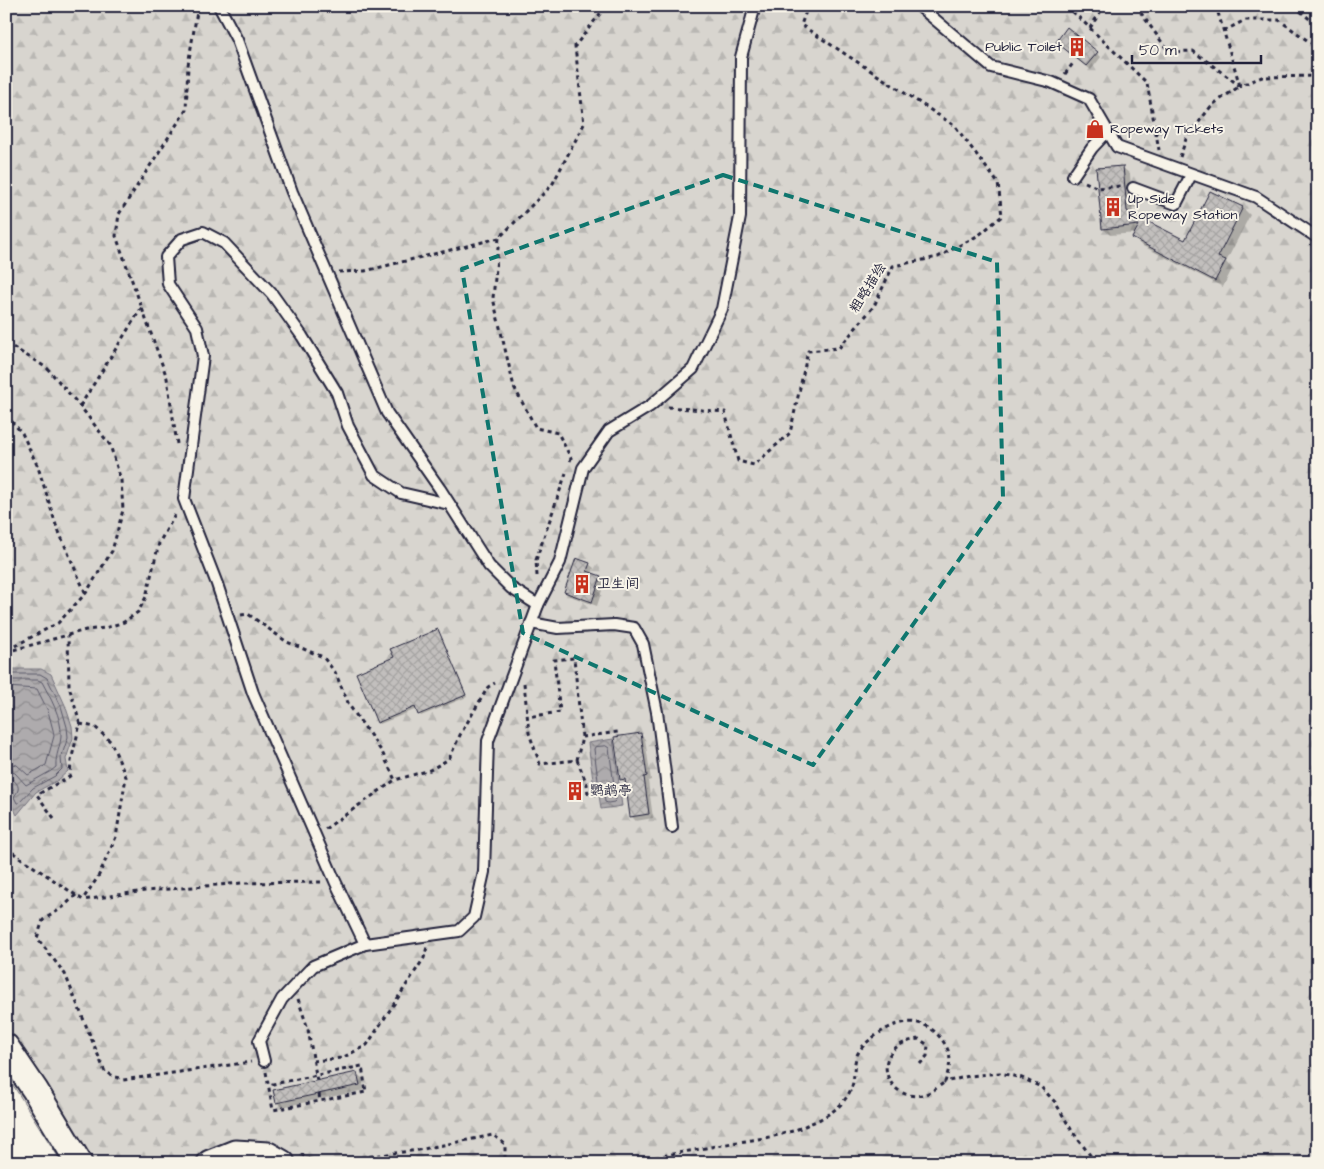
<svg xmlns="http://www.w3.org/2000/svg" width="1324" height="1169" font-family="'Architects Daughter','LXGW WenKai TC',sans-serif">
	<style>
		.forest { fill: url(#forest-firs); stroke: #7d7c85 }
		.water { fill: url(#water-waves); stroke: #76747f }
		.shadow { fill: #0003 }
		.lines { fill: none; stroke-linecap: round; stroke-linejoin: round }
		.shore { stroke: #5a5969; stroke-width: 1 }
		.building { fill: url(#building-cross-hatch); stroke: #22223b }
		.service-casing { stroke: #22223b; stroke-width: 14 }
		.tertiary-casing { stroke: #22223b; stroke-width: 29 }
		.path { stroke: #22223b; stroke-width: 3; stroke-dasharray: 4 4; stroke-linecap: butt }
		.service { stroke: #f7f3e8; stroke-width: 10 }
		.tertiary { stroke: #f7f3e8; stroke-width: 25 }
		.marked { fill: none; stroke: #0f766e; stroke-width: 4; stroke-dasharray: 10 6; stroke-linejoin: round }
		.labels { text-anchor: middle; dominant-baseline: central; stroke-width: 4; stroke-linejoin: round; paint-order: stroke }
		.poi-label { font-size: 14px; fill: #22223b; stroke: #f7f3e8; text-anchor: start }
		.street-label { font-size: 14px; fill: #22223b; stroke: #f7f3e8 }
	</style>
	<defs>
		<pattern id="forest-firs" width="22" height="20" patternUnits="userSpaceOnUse" patternTransform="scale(1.25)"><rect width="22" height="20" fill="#d8d5cf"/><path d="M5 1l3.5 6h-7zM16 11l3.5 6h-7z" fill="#b9b7b3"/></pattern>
		<pattern id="water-waves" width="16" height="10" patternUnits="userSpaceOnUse" patternTransform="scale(1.25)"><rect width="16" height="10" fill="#aeabad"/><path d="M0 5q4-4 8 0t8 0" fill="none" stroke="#8d8b8e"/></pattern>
		<pattern id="building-cross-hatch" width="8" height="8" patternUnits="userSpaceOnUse" patternTransform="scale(1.25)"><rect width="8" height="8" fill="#c2bfbd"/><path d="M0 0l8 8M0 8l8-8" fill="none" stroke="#a6a4a3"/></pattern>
	</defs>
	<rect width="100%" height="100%" fill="#f7f3e8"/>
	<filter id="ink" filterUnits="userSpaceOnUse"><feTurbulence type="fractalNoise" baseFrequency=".02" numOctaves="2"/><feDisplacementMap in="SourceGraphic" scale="10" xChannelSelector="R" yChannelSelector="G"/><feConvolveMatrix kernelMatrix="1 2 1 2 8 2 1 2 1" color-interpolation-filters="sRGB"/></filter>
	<g filter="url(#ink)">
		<polygon class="forest" points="6,6 1318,6 1318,1163 62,1163 6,1074"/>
		<g class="water">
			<polygon points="6,669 41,669 51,674 65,705 72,726 73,738 66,759 68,771 58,780 36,792 17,815 7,795 14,789 6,779"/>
			<polygon points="613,739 622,806 601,809 599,795 595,795 588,743"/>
		</g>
		<g class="shadow">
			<polygon points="1062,47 1097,53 1101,57 1091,70"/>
			<polygon points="1122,167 1130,174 1133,215 1186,242 1211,192 1243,208 1250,215 1226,262 1232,269 1223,287 1141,245 1134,238 1137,233 1110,235 1103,228"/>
			<polygon points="589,564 594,568 592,574 601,577 605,581 597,606 570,596 565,592"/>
			<polygon points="439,632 467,697 421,716 417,709 380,724 379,722 395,658"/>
			<polygon points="640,734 645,739 651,780 648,781 653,818 636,821 631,816 626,784 621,779"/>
			<polygon points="6,782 15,793 6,800"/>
			<polygon points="357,1074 362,1078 364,1090 282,1107 277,1103"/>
		</g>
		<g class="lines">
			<g class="shore">
				<path d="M6,674H40L47,678L61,706L67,727L68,737L61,758L62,769L55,776L33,788L19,803H17L14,797C15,795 17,793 18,790C20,784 11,777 6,776"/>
				<path d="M6,680H38L42,682C50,697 62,718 61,735C61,746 55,755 56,767L51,771L26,785L15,773L6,770"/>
				<polyline points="6,687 37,689 48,711 53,730 54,736 46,765 28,775 17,765 6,763"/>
				<polygon points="606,746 609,748 616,800 614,802 608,803 605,802 604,793 599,788 594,749 595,747"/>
			</g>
		</g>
		<g class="building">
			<polygon points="1067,27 1098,52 1086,66 1056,42"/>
			<polygon points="1123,166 1127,211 1185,240 1210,191 1243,207 1218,257 1226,260 1215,281 1132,238 1139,225 1102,229 1096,168"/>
			<polygon points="576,558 590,563 587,571 601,576 592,602 564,592"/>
			<polygon points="438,629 466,695 418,715 415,707 377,723 356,673 394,657 390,649"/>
			<polygon points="641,733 647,776 644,777 649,814 630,817 625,779 620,780 614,737"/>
			<polygon points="357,1072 360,1085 276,1103 273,1090"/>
		</g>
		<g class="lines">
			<g class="service-casing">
				<g id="service">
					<polyline points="219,6 237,40 292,192 387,413 440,489 489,566 511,588 538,605"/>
					<polyline points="919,6 991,67 1051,82 1089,99 1117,147 1256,197 1318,238"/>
					<polyline points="1073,176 1092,148 1108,131"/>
					<polyline points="1133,188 1176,204 1191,175"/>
					<polyline points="531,623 558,628 614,625 634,628 643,644 657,712 672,827"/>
					<polyline points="365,944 335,881 253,693 217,584 184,499 203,356 197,328 168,284 166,257 182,239 203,232 224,243 272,294 302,336 337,393 348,426 374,475 401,493 449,504"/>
					<polyline points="264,1061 259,1041 282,999 313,966 365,944 459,931 474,917 484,872 488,741 538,605 560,562 583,468 609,431 650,406 693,369 722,309 740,217 741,57 755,6"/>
				</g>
			</g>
			<g class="tertiary-casing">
				<g id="tertiary">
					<polyline points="6,1047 35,1090 79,1163"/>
					<polyline points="210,1163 235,1153 268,1155 282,1163"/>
				</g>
			</g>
			<g class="path">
				<polyline points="1067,6 1147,83 1159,150"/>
				<polyline points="1136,6 1169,52 1193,51 1240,86 1262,77 1318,76"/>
				<polyline points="1294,6 1318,26"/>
				<polyline points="1090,28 1104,6"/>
				<polyline points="1224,31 1245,20 1279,20 1318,48"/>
				<polyline points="1065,74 1074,62"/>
				<polyline points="1180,157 1186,139 1212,105 1240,86 1216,6"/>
				<polyline points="1085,182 1098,188 1120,186"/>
				<polyline points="339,272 365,271 499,238"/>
				<polyline points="6,343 47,368 80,406 110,445 121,480 123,510 112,551 86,593 58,623 7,650"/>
				<polyline points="80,406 142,307"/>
				<polyline points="668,407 725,412 738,461 754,465 790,433 808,351 839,348 874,306 893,266 938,257 979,235 1002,216 998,183 955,126 801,25 808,6"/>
				<polyline points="6,415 22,433 38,467 56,525 85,592"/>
				<polyline points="177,444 167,378 116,236 119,214 186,110 188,65 198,6"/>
				<polyline points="570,461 571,458 558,433 536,428 514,387 493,298 499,238 552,185 584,124 575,46 606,6"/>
				<polyline points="537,576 536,560 567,470"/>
				<polyline points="241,615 248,614 287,642 323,657 335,672 349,705 382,752 395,780"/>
				<polyline points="6,652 86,630 105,628 124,622 138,612 146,597 159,543 176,513"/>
				<polyline points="524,683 529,733 540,764 577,760 582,737 574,658 554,660 560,712 527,717"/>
				<polyline points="80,724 95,727 111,742 126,777 116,837 98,877 83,899"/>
				<polyline points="582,737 618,732 618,736"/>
				<polyline points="577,760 587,784 588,795"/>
				<polyline points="54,818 37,795 70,776 71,761 80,724 69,686 68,635"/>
				<polyline points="325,829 395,780 430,770 449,759 460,735 488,687 495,683"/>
				<polyline points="6,848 83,900 145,891 242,883 321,882"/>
				<polyline points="76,895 62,908 43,920 37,938 65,974 105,1072 123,1080 251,1062"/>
				<polyline points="298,999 308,1029 317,1081"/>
				<polyline points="313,1061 342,1058 367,1045 424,958 427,947"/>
				<path d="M920,1064L927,1056L928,1045L919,1039C865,1046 886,1103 922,1095C931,1093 938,1087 945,1082"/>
				<polyline points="266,1072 273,1110 366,1092 362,1066 268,1085"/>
				<polyline points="319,1094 320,1101"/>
				<polyline points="301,1154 314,1163"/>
				<polyline points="338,1163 358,1158 418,1150 493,1135 505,1144 505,1158 500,1163"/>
				<path d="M624,1163C660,1156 696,1150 732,1143C758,1139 786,1136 809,1124C822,1119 838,1110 846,1098C857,1082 852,1074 856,1058C859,1048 867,1042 875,1036C901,1017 928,1015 946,1046C953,1058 949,1069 945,1082L969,1076L1000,1073L1022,1078L1041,1087L1055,1102L1072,1131L1096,1163"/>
			</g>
			<use href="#service" class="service"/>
			<use href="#tertiary" class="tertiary"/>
		</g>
	</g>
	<path class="marked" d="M723,175L997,262L1003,498L813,765L523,633L462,269Z"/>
	<defs>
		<g id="building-bare" transform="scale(1.5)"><path d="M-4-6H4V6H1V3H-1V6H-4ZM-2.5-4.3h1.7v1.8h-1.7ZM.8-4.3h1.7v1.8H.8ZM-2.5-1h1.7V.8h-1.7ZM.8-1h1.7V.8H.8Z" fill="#c8321e" stroke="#f7f3e8" stroke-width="2.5" paint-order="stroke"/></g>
		<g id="shop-bare" transform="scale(1.5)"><path d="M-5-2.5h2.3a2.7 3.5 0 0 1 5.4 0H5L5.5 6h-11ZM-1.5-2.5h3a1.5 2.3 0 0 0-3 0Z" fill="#c8321e" stroke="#f7f3e8" stroke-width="2.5" paint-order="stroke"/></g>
	</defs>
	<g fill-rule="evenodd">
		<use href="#building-bare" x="1077" y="47"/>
		<use href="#shop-bare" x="1095" y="129"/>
		<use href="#building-bare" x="1113" y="207"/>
		<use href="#building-bare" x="582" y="584"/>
		<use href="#building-bare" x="575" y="791"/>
	</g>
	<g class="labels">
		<g class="poi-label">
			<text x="1062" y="47" text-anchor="end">Public Toilet</text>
			<text x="1110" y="129">Ropeway Tickets</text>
			<text x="1128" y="199">Up Side<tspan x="1128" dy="16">Ropeway Station</tspan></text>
			<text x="597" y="584">卫生间</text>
			<text x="590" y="791">鹦鹉亭</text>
		</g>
		<g class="street-label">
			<text transform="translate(868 288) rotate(-58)">粗略描绘</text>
		</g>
	</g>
	<rect width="1324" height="1169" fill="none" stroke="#f7f3e8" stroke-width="25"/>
	<rect x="12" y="12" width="1299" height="1144" fill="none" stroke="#22223b" stroke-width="2" filter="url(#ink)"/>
	<path d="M1132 55v8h129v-8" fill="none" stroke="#22223b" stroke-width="2.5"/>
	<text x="1139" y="55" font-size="15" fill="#22223b" stroke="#f7f3e8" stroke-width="4" paint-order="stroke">50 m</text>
</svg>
